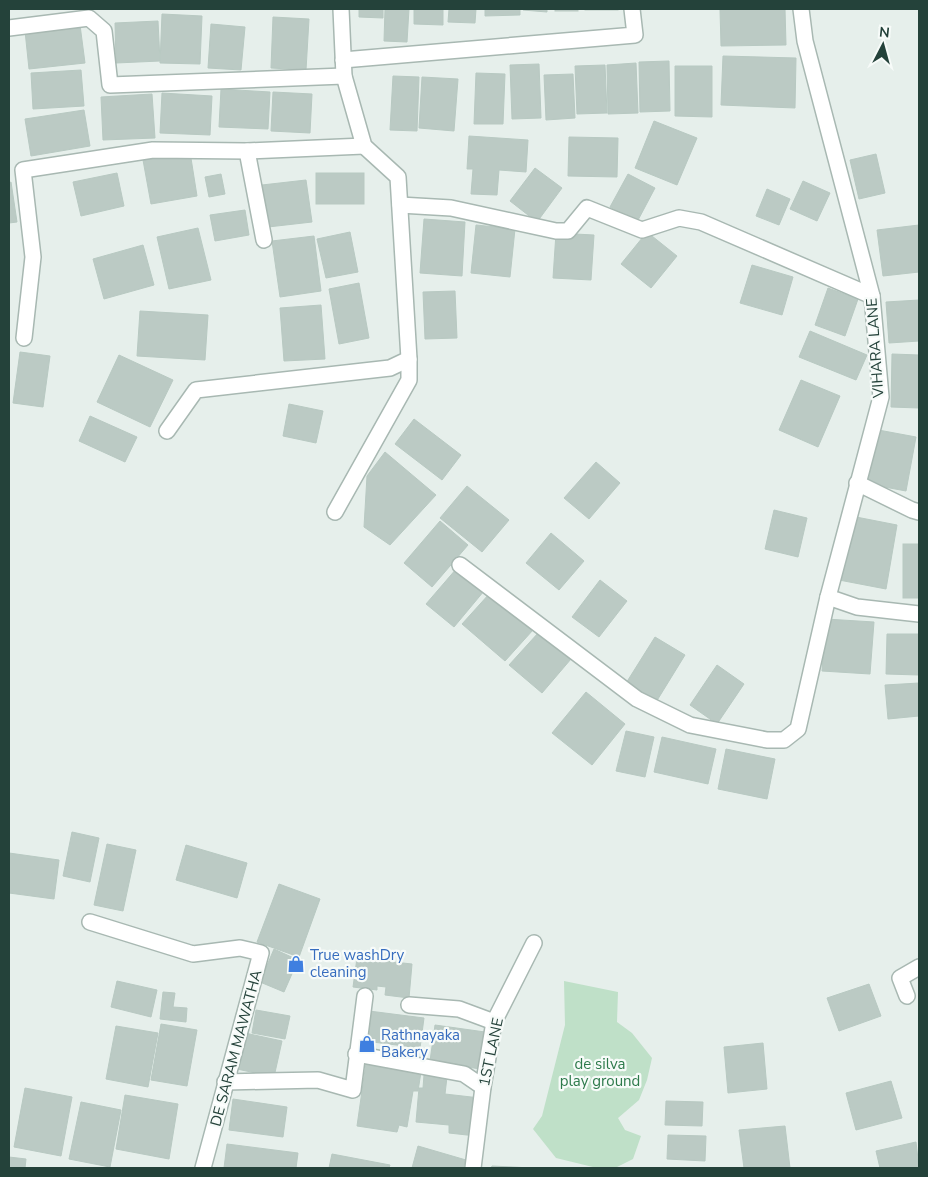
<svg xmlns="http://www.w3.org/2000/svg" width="928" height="1177" font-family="'Nunito Sans',sans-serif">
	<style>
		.green { fill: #bfe0c8 }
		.building { fill: #bbcac4; stroke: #b8c9c2 }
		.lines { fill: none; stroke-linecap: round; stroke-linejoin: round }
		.street-casing { stroke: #a8b8b2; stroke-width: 18 }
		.street { stroke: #fff; stroke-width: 15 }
		.labels { text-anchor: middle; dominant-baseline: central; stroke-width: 4.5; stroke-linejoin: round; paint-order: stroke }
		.street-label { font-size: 15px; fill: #24423a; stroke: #f7fbf9 }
		.shop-label { font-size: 15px; fill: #366cbe; stroke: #f7fbf9; text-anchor: start }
		.park-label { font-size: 15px; fill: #2d7a4b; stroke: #f7fbf9 }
	</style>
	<rect width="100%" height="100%" fill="#e6efeb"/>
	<polygon class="green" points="564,981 618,992 617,1022 632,1033 652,1058 647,1080 639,1100 618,1118 625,1130 641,1136 633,1159 615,1168 597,1168 556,1158 533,1129 542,1116 565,1025"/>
	<g class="building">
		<polygon points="359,9 383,9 383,18 359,17"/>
		<polygon points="385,9 409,9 407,42 384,41"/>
		<polygon points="414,9 443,9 443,25 414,24"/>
		<polygon points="449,9 476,9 475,23 448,22"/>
		<polygon points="485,9 520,9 520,15 485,16"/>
		<polygon points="523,9 547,9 547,12 523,10"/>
		<rect x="555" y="9" width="23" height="2"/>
		<rect x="585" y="9" width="33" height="1"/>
		<polygon points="720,9 785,9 786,45 721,46"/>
		<polygon points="162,14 202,16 200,64 160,63"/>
		<polygon points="273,17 309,19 306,70 271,68"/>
		<polygon points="158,21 160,61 116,63 115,23"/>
		<polygon points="211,24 245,27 241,70 208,68"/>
		<polygon points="80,25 85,63 29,69 25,31"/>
		<polygon points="723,56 796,58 795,108 721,105"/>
		<polygon points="669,61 670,111 640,112 639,62"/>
		<polygon points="636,63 638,113 608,114 607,65"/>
		<polygon points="539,64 541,118 512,119 510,65"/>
		<polygon points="605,65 607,113 577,114 575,66"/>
		<polygon points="675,66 712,66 712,117 675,116"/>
		<polygon points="81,70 84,106 33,109 31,73"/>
		<polygon points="476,73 505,74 503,124 474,124"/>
		<polygon points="573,74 575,118 546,120 544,75"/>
		<polygon points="393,76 419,77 417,131 390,130"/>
		<polygon points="422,77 458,79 454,131 419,128"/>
		<polygon points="221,89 270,92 268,129 219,127"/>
		<polygon points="273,92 312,94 310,133 271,131"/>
		<polygon points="162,93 212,96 210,135 160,133"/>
		<polygon points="152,94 155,138 103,140 101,97"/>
		<polygon points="84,110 90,146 31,156 25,119"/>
		<polygon points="654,121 697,138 677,185 635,168"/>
		<polygon points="469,136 528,140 526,172 499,170 497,195 471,194 473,169 467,169"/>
		<polygon points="569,137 618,138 617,177 568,176"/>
		<polygon points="190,152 197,196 151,204 143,160"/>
		<polygon points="876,154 885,193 859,199 850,160"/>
		<polygon points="535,168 562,188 537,222 510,201"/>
		<polygon points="117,173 124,206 81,216 73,182"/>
		<rect x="316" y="173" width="48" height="31"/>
		<polygon points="221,174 225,194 209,197 205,177"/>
		<polygon points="628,174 655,188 637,222 610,207"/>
		<polygon points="306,180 312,222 268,227 262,185"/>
		<polygon points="803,181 830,193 817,221 790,209"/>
		<polygon points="11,182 17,222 9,223 9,183"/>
		<polygon points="767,189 790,199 779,225 756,216"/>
		<polygon points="245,210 249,235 215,241 210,215"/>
		<polygon points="424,219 465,222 462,276 420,273"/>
		<polygon points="476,225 515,229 510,277 471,273"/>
		<polygon points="919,225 919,272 883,276 877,230"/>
		<polygon points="198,228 211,280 169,289 157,237"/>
		<polygon points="350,232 358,272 326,278 317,239"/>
		<polygon points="647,232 677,256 651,288 621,264"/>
		<polygon points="556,233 594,235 591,280 553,278"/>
		<polygon points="314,236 321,291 280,297 272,241"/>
		<polygon points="143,245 154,285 104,299 93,259"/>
		<polygon points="752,265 793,277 782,315 740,303"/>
		<polygon points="359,283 369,338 339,344 329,289"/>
		<polygon points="828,288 858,299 845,336 815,325"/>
		<polygon points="455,291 457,338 425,339 423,292"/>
		<polygon points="919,300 919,341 889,343 886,302"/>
		<polygon points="321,305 325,359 284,361 280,308"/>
		<polygon points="140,311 208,315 205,360 137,356"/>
		<polygon points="810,331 867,355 856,380 799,357"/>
		<polygon points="20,352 50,356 43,407 13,403"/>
		<polygon points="892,354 919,355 919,408 891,407"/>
		<polygon points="119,355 173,380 150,427 97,402"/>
		<polygon points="801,380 840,396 818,447 779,430"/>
		<polygon points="289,404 323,411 316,443 283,436"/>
		<polygon points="90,416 137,437 125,462 79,441"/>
		<polygon points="414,419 461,455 442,480 395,444"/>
		<polygon points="873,429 916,437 906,491 863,483"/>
		<polygon points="385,452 436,495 390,545 364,527 367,476"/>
		<polygon points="596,462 620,483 589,519 564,498"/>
		<polygon points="467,486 509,520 482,552 440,518"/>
		<polygon points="774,510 807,518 798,557 765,549"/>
		<polygon points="851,516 897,525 886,589 839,580"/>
		<polygon points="440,521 468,545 432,587 404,563"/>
		<polygon points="551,533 584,561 559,590 526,563"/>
		<rect x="903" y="544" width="16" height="54"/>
		<polygon points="457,568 484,591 454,627 426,604"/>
		<polygon points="600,580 627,601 599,637 572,617"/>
		<polygon points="490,593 533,630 505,661 462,624"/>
		<polygon points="826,619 874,622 870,674 822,671"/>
		<polygon points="539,632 571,659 542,693 509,665"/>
		<polygon points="887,634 919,634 919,675 886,674"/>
		<polygon points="655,637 685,655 653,707 623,688"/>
		<polygon points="717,665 744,684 717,724 690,705"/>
		<polygon points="919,683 919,716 888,719 885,685"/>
		<polygon points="586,692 625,724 592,765 552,733"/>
		<polygon points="626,731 654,737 645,777 616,771"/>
		<polygon points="662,737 716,749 708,784 654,772"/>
		<polygon points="726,749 775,759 767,799 718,789"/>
		<polygon points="72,832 99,838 90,882 63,876"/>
		<polygon points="107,844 136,850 123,911 94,905"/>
		<polygon points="186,845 247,863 237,898 176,880"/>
		<polygon points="9,853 59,860 54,899 9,893"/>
		<polygon points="279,884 320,899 299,957 257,942"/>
		<polygon points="274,949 298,960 284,992 260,982"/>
		<polygon points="357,958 412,964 409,998 385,995 386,987 377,986 377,990 353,987"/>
		<polygon points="117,981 157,990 151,1017 111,1007"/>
		<polygon points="869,984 881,1016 839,1031 827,998"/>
		<polygon points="163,992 175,993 173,1007 187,1008 186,1022 160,1019"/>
		<polygon points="256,1010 290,1016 285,1039 252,1033"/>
		<polygon points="369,1011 424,1018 420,1048 365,1041"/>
		<polygon points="161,1024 197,1030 187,1086 151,1080"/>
		<polygon points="435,1025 485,1032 480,1069 430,1061"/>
		<polygon points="116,1026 158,1033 148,1087 106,1079"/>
		<polygon points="245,1033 282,1041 274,1077 237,1069"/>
		<polygon points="763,1043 767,1089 728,1093 724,1047"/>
		<polygon points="366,1063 421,1072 418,1091 413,1091 407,1127 399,1125 397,1132 357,1126"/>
		<polygon points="424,1075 447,1077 445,1094 480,1098 476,1136 449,1133 449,1125 416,1122 419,1088 423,1088"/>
		<polygon points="891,1081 902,1118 856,1130 846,1093"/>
		<polygon points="25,1088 72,1097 61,1156 14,1147"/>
		<polygon points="125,1095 178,1104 169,1159 116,1149"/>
		<polygon points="233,1099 287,1107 283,1137 229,1130"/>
		<polygon points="666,1101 703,1102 702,1126 665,1125"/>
		<polygon points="81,1102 121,1110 110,1167 69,1159"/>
		<polygon points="785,1126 790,1168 744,1168 739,1130"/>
		<polygon points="668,1135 706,1136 705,1161 667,1159"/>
		<polygon points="916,1142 919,1168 880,1168 876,1151"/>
		<polygon points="227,1144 298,1153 296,1168 224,1168"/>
		<polygon points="418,1146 466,1160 463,1168 412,1168"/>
		<polygon points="332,1154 390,1165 389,1168 329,1168"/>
		<polygon points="9,1157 26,1159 25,1168 9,1168"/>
		<polygon points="492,1166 532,1168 491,1168"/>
	</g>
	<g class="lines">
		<g class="street-casing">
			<g id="street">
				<polyline points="801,9 805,41 872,296 881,397 828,597 857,607 919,614"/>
				<polyline points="9,28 89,18 104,31 110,85 344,76"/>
				<polyline points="343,60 635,35 632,9"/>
				<polyline points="247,151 264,240"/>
				<polyline points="400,205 451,208 556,231 568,231 587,208 642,230 679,218 701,222 872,296"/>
				<polyline points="24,338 33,257 23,170 153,150 247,151 364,146"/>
				<polyline points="167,431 196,390 390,368 409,359 398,177 364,146 344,76 341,9"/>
				<polyline points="857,483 912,510 919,512"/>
				<polyline points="335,512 409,380 409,359"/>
				<polyline points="460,565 637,699 690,725 767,740 784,740 798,729 828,597"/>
				<polyline points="90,922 193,954 240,948 261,953 203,1168"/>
				<polyline points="907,996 900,978 919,967"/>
				<polyline points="409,1005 459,1009 494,1022"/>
				<polyline points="356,1054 464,1074 483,1087"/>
				<polyline points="225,1082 318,1080 353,1090 365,996"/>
				<polyline points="473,1168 483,1087 494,1022 534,943"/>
			</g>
		</g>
		<use href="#street" class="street"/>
	</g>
	<defs>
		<g id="shop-bare" transform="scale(1.35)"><path d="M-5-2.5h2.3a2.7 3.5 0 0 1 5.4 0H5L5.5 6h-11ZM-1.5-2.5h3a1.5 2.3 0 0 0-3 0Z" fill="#3f7fe0" stroke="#f7fbf9" stroke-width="2.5" paint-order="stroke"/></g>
	</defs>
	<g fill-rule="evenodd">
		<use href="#shop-bare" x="296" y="964"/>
		<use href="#shop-bare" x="367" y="1044"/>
	</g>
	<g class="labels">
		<g class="street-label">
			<text transform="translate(875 348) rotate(-94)">VIHARA LANE</text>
			<text transform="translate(236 1048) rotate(-75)">DE SARAM MAWATHA</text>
			<text transform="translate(491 1052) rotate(-78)">1ST LANE</text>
		</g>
		<g class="shop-label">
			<text x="310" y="955">True washDry<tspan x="310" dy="17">cleaning</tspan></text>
			<text x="381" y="1035">Rathnayaka<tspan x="381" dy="17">Bakery</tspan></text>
		</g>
		<g class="park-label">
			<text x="600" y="1064">de silva<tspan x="600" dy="17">play ground</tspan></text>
		</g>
	</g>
	<rect width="928" height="1177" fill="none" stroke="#24423a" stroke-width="20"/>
	<g transform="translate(883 45) rotate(6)" stroke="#f7fbf9" stroke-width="4" paint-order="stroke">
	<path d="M0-4L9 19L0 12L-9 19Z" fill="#24423a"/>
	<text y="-8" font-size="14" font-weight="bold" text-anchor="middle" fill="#24423a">N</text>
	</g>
</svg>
